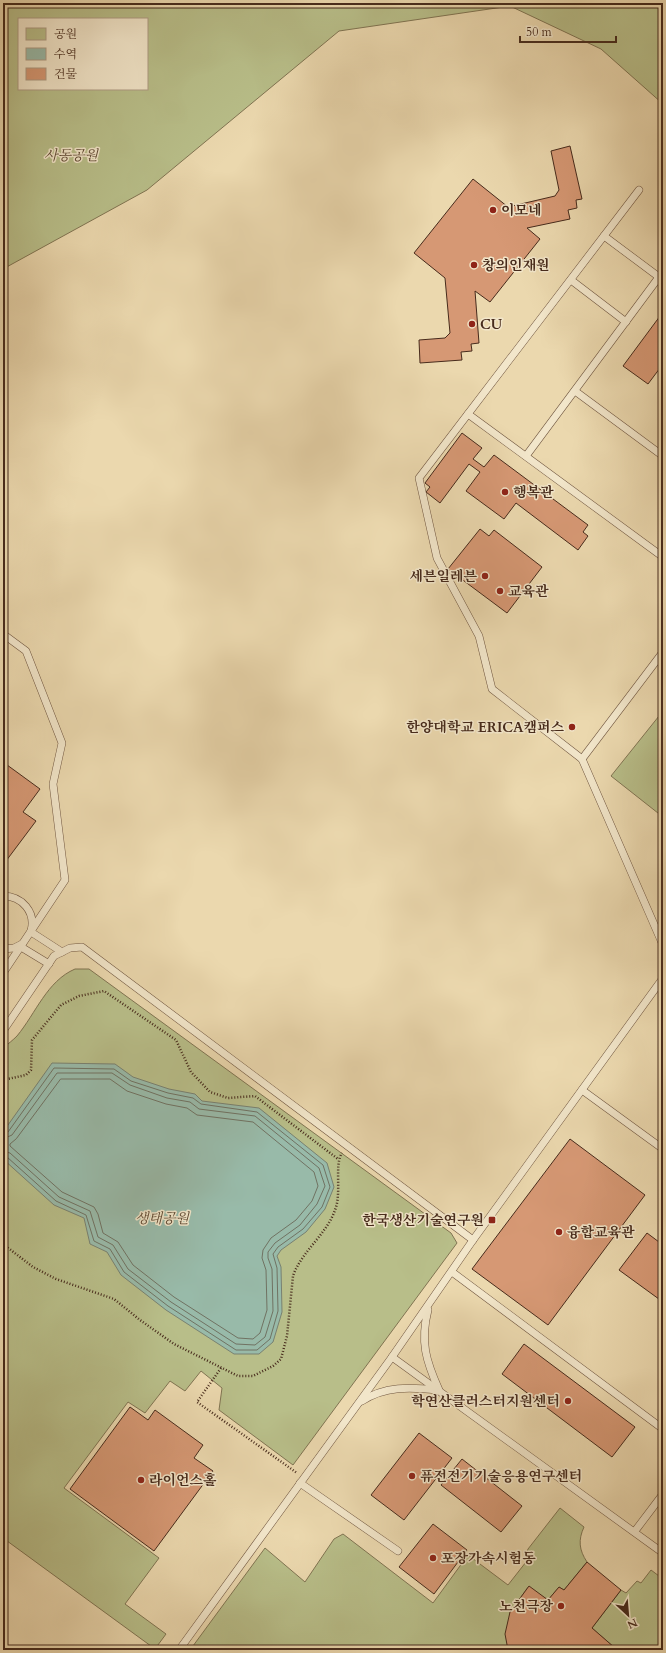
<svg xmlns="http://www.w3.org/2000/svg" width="666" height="1653" font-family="Cardo,'Noto Serif KR',serif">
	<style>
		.green { fill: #b8be89; stroke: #807452; fill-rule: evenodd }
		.water { fill: #98baa9; stroke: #788171 }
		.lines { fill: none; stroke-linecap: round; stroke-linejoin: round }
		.shore { stroke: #707262; stroke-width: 1 }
		.building { fill: #d69874; stroke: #472b1c }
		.lane-casing { stroke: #705640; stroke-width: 8 }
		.path { stroke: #472b1c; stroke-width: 2.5; stroke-dasharray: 1 2; stroke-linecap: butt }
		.lane { stroke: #f2e6ca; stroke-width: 7 }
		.poi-dot { fill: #8f2418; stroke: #f2e6ca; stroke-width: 1.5 }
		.labels { text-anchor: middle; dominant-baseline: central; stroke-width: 3; stroke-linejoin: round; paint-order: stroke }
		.park-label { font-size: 14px; font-style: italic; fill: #5e4832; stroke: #f2e6ca }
		.poi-label { font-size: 14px; font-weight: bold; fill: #472b1c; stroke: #f2e6ca; text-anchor: start }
	</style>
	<rect width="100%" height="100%" fill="#ebd8ae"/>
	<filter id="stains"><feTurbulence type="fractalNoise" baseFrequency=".005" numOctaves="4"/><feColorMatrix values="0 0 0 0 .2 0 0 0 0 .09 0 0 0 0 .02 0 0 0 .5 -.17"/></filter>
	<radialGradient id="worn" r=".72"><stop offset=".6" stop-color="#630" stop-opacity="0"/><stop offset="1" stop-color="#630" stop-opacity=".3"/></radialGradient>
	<g class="green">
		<path d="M3,3H663V104L601,49L510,6L339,31L147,190L3,269ZM19,19H147V89H19Z"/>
		<polygon points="663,711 663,817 611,776"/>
		<path d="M75,969H89L451,1233L457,1243L293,1465L219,1410L222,1388L201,1371L185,1391L170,1381L145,1413L128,1402L64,1488L159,1558L125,1604L166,1634L155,1649L3,1538V1048C8,1044 13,1040 17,1036C36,1013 47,981 75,969Z"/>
		<path d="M560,1508L584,1527C578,1540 579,1550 587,1562L564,1590L559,1587L548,1600L528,1587L510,1613L508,1650H190L265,1548L305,1582L334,1539L343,1534L433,1603L468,1555L508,1585L526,1562V1555L528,1549Z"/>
		<polygon points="651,1570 663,1579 663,1642 657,1650 614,1650 615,1648 592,1628 621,1590 626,1593 637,1581 641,1583"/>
	</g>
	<polygon class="water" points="52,1063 115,1064 133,1077 169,1089 195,1094 202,1101 259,1108 327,1163 334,1187 325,1209 306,1232 281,1250 277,1256 281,1267 282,1312 273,1342 259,1354 234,1354 166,1310 121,1275 107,1252 90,1244 84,1218 54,1205 3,1159 3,1132"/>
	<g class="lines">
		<g class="shore">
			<polygon points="61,1079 110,1079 127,1091 166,1104 187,1108 197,1115 253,1122 314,1172 318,1186 312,1201 296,1220 271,1238 263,1250 262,1258 266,1270 267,1310 260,1333 253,1339 238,1338 174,1297 133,1265 118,1242 103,1233 98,1214 94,1207 62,1192 10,1146 10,1144 16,1139"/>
			<polyline points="3,1134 8,1132 54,1068 114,1069 131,1081 168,1093 193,1098 201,1104 257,1112 323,1165 330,1187 322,1207 303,1229 278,1247 273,1254 277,1268 278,1311 270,1339 257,1350 236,1350 168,1306 124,1272 110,1249 94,1241 86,1215 56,1201 7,1157 3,1156"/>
			<polyline points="3,1139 12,1135 57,1073 112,1073 130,1085 167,1098 190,1102 199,1109 255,1116 319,1168 325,1186 317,1204 300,1225 275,1243 268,1252 268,1258 272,1269 273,1311 265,1337 255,1345 236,1344 171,1302 128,1269 113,1245 98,1237 90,1211 59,1197 10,1153 3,1151"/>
		</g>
	</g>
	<g class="building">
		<polygon points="570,146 582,199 576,200 577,208 568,210 570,219 527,228 540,239 490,302 475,291 479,343 471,344 472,351 461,352 462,360 420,363 419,340 445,338 450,333 445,278 414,253 473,179 508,207 555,196 559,190 551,151"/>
		<polygon points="663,312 663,364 648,384 623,366"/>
		<polygon points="462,433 482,448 473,459 484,467 494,455 588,525 583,532 588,536 578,550 516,503 504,519 466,491 480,472 469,464 440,503 426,492 430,487 425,483"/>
		<polygon points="480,529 489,536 494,530 542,567 507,613 448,569"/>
		<polygon points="3,648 7,651 3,657"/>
		<polygon points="3,762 40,789 23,812 36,821 3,865"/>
		<polygon points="570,1139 645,1195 548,1325 472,1269"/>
		<polygon points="647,1233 663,1245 663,1302 619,1270"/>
		<polygon points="524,1344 635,1427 612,1457 502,1374"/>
		<polygon points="130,1407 148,1420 155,1410 203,1445 194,1458 213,1471 154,1551 70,1489"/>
		<polygon points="419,1433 452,1458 404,1520 371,1495"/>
		<polygon points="462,1459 522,1506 501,1532 441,1485"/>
		<polygon points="433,1524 467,1550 434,1594 399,1567"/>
		<polygon points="587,1562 621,1590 592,1628 615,1648 614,1650 508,1650 505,1634 510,1612 529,1586 548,1600 559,1587 564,1590"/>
	</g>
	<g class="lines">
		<g class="lane-casing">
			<g id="lane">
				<polyline points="639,190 419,478 437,558 479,636 492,689 582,759 663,945"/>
				<polyline points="571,280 626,322"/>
				<polyline points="575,391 663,456"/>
				<polyline points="468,414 663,557"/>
				<polyline points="526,456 659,277 604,236"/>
				<polyline points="3,634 26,651 62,743 53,784 65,880 3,973"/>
				<polyline points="582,759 663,652"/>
				<path d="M3,896C22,896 36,912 31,931"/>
				<polyline points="31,932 62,952"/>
				<polyline points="21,947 49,964"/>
				<polyline points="3,949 14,948 22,944"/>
				<polyline points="663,978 473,1240 392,1357 663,1553"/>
				<polyline points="3,1031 54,956 70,948 82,947 473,1240"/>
				<polyline points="582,1090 663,1149"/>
				<polyline points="452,1272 663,1429"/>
				<path d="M428,1310C420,1342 426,1361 439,1390"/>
				<path d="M362,1401C385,1386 410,1387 437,1390"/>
				<polyline points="300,1483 398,1551"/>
				<polyline points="635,1531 663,1494"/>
				<polyline points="179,1650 392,1357"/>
			</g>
		</g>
		<g class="path">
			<polyline points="3,1080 26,1075 31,1070 32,1040 61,1005 79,996 104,991 176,1040 191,1072 210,1092 228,1098 255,1096 338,1159"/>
			<path d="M3,1244L33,1267L56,1279L114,1299L140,1320L174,1344L238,1376H253L273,1366L281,1359L287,1336L293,1276C301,1252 327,1234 335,1210C342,1193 334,1165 342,1153"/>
			<polyline points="221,1368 197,1402 297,1473"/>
		</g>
		<use href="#lane" class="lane"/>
	</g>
	<g class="poi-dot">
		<circle cx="493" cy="210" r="4"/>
		<circle cx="474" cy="265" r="4"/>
		<circle cx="472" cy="324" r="4"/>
		<circle cx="505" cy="492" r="4"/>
		<circle cx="485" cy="576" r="4"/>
		<circle cx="500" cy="591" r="4"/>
		<circle cx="572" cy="727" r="4"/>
		<rect x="488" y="1216" width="8" height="8" rx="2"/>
		<circle cx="559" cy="1232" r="4"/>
		<circle cx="568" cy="1401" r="4"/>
		<circle cx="412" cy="1476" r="4"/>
		<circle cx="141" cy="1480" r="4"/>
		<circle cx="433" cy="1558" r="4"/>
		<circle cx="561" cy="1606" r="4"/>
	</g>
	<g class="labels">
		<g class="park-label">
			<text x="71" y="155">사동공원</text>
			<text x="162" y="1218">생태공원</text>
		</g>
		<g class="poi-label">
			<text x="501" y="210">이모네</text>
			<text x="482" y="265">창의인재원</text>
			<text x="480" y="324">CU</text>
			<text x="513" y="492">행복관</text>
			<text x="477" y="576" text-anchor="end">세븐일레븐</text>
			<text x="508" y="591">교육관</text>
			<text x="564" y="727" text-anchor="end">한양대학교 ERICA캠퍼스</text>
			<text x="484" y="1220" text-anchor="end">한국생산기술연구원</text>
			<text x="567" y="1232">융합교육관</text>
			<text x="560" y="1401" text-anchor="end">학연산클러스터지원센터</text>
			<text x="420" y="1476">퓨전전기기술응용연구센터</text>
			<text x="149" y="1480">라이언스홀</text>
			<text x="441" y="1558">포장가속시험동</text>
			<text x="553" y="1606" text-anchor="end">노천극장</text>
		</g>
	</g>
	<rect width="666" height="1653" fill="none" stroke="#ebd8ae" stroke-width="16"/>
	<rect x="4" y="4" width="658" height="1645" fill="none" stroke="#472b1c" stroke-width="2"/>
	<rect x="8" y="8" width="650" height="1637" fill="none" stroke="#472b1c"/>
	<rect x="18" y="18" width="130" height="72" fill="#f2e6ca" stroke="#ae9b84"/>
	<rect x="26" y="28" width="20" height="12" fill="#b8be89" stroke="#ae9b84"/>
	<text x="54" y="38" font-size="12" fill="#472b1c">공원</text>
	<rect x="26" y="48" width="20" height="12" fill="#98baa9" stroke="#ae9b84"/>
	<text x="54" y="58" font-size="12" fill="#472b1c">수역</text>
	<rect x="26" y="68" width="20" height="12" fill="#d69874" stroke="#ae9b84"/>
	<text x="54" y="78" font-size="12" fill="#472b1c">건물</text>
	<g transform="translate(628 1615) rotate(154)" stroke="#f2e6ca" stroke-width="3" paint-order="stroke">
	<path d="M0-3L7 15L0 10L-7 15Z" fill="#472b1c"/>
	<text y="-6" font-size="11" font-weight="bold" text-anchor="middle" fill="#472b1c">N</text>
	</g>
	<path d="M520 36v6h96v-6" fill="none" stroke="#472b1c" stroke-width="2"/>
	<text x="526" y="36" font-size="12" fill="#472b1c" stroke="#f2e6ca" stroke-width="3" paint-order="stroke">50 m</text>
	<rect width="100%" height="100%" filter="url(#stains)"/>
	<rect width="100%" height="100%" fill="url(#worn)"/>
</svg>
